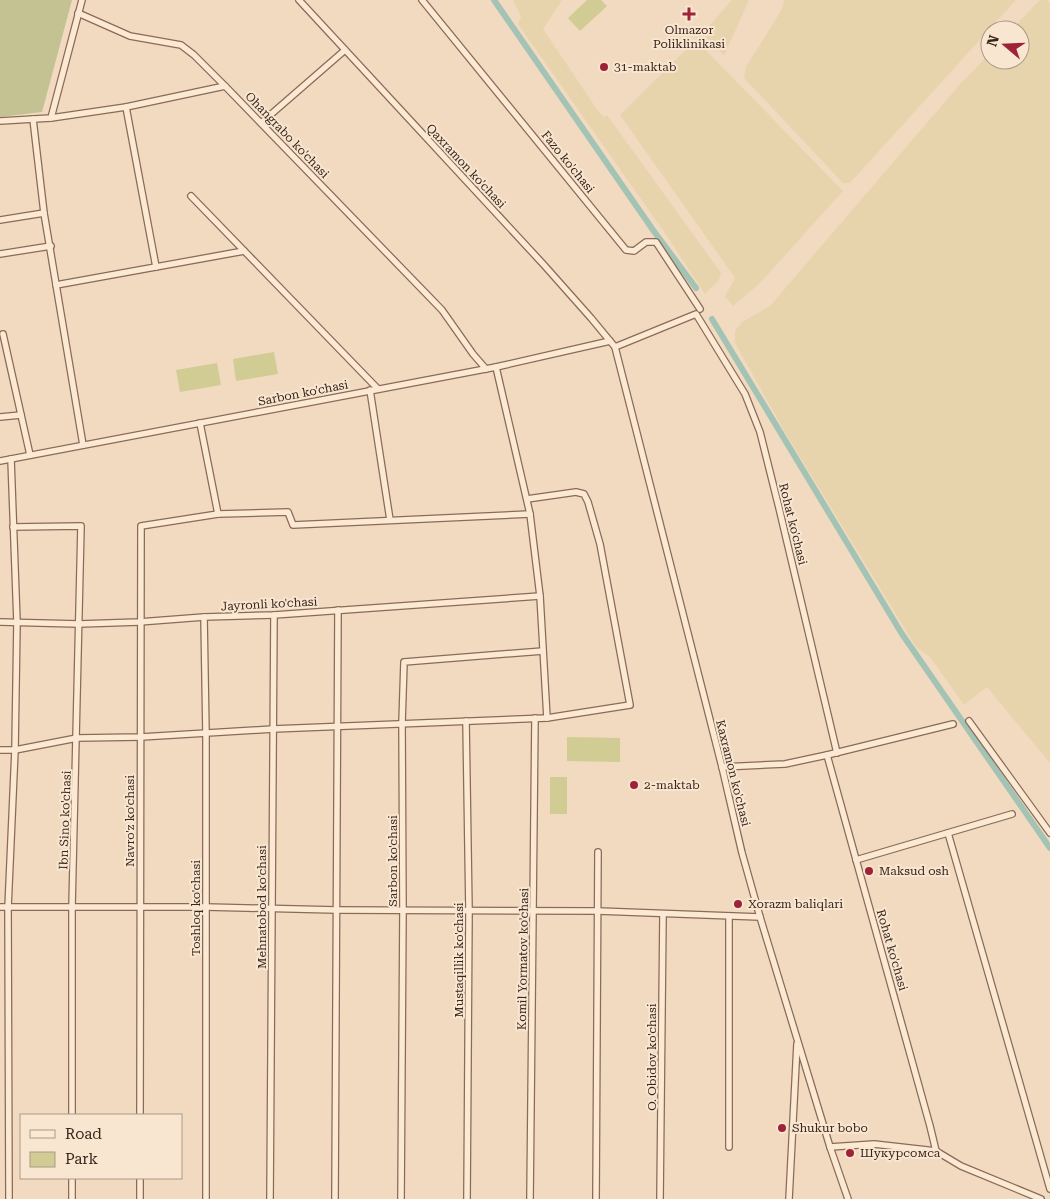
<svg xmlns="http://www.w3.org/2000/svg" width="1050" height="1199" font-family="'Roboto Serif',serif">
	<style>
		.farmland { fill: #e7d4ad }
		.green { fill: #d0cc93 }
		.cemetery { fill: #c4c193 }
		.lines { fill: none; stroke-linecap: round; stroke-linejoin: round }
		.canal { stroke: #a3c3b4; stroke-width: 6 }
		.minor-casing { stroke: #8b6a57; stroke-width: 8 }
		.minor { stroke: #fbe9d4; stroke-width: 5.5 }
		.poi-dot { fill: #9e2338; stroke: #f8e6d0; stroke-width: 2 }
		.labels { text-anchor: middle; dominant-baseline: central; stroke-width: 4; stroke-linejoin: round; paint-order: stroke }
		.poi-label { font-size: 12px; fill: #3a251c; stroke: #f8e6d0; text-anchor: start }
		.street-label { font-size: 12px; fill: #3a251c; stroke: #f8e6d0 }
	</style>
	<rect width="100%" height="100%" fill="#f1dac0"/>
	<g class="farmland">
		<polygon points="513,0 562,0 543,29 598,111 604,117 607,115 721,273 719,280 705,294 667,236 518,24 521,17"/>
		<polygon points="732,0 749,0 724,56 703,33"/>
		<polygon points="784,0 1016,0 850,183 843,183 744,78 746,67 782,9"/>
		<polygon points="1040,0 1047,0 1050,3 1050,763 987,687 964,705 930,657 916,647 786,434 735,343 735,331 742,322 770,306 961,83 990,53 990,60 1020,60 1020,30 1011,30"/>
		<polygon points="696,40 843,191 760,283 733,306 725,296 735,278 620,115"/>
	</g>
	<g class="green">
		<polygon points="587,0 601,0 607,6 580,31 568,18"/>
		<polygon points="274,352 278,374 236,381 233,359"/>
		<polygon points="217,363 221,385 180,392 176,370"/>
		<polygon points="567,737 620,738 620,762 567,761"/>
		<rect x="550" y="777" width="17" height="37"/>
	</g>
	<polygon class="cemetery" points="0,0 72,0 42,112 0,117"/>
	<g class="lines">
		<g class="canal">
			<polyline points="494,0 653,230 696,288"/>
			<polyline points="712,319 902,634 1050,848"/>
		</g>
		<g class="minor-casing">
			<g id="minor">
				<polyline points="299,0 544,265 591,318 615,347 722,767 742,853 760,917 830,1147 848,1199"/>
				<polyline points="422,0 626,250 634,251 646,242 656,242 700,309"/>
				<polyline points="78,13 130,36 181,45 194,55 225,86"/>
				<polyline points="126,107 156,267"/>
				<polyline points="51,118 82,0"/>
				<polyline points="33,119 44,213 83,445"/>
				<polyline points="0,121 51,118 126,107 225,86 442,310 473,354 486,369"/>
				<polyline points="261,123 345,50"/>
				<polyline points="191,196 378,389"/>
				<polyline points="0,220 44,213"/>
				<polyline points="0,254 51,246"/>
				<polyline points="56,285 244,251"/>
				<polyline points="3,334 30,455"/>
				<polyline points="615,347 696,314 745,394 760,432 779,508 837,753"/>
				<polyline points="496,367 530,514 540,596 547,718"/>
				<polyline points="370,390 390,520"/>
				<polyline points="0,417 21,415"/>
				<polyline points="200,423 218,514"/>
				<polyline points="0,461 496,367 610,341"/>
				<polyline points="13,527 81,526 72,907 72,1115"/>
				<polyline points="204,617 206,734 206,1199"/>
				<polyline points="0,622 79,624 139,622 204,617 274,615 540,596"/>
				<polyline points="466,721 469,911 467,1199"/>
				<polyline points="969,721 1050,833"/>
				<polyline points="0,750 15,750 77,738 141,737 273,729 547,718 630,705 600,544 588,502 584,494 576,492 527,499"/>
				<polyline points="827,755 930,1126 936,1151"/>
				<polyline points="722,767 785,764 827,755 953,724"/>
				<polyline points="948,833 1050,1189"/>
				<polyline points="856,860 1012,814"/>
				<polyline points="0,907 206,907 336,910 598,911 760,917"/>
				<polyline points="729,916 729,1147"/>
				<polyline points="140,1115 141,526 218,514 288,512 293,525 530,514"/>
				<polyline points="830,1147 874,1144 936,1151 961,1166 1041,1199"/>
				<polyline points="140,1178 140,1199"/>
				<polyline points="9,1199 8,908 15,750 17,622 11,459"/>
				<polyline points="72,1199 72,1178"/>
				<polyline points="270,1199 274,615"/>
				<polyline points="335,1199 338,610"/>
				<polyline points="401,1199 403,910 402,723 404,662 543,651"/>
				<polyline points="530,1199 535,718"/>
				<polyline points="596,1199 598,852"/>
				<polyline points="660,1199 663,915"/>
				<polyline points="789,1199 797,1044"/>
			</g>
		</g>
		<use href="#minor" class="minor"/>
	</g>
	<g class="poi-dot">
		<path d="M686.5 6.5h5v5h5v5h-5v5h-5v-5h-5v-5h5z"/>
		<circle cx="604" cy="67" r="5"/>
		<circle cx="634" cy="785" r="5"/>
		<circle cx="869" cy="871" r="5"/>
		<circle cx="738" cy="904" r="5"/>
		<circle cx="782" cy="1128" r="5"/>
		<circle cx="850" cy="1153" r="5"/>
	</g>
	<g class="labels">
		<g class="poi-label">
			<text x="689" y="30" text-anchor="middle">Olmazor<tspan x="689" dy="14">Poliklinikasi</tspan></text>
			<text x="614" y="67">31-maktab</text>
			<text x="644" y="785">2-maktab</text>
			<text x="879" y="871">Maksud osh</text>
			<text x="748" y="904">Xorazm baliqlari</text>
			<text x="792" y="1128">Shukur bobo</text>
			<text x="860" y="1153">Шукурсомса</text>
		</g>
		<g class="street-label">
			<text transform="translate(287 135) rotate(46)">Ohangrabo ko'chasi</text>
			<text transform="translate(568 162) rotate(51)">Fazo ko'chasi</text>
			<text transform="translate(466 166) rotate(47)">Qaxramon ko'chasi</text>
			<text transform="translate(303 393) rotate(-11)">Sarbon ko'chasi</text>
			<text transform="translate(793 524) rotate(76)">Rohat ko'chasi</text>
			<text transform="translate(269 604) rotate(-3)">Jayronli ko'chasi</text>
			<text transform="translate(733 773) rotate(76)">Kaxramon ko'chasi</text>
			<text transform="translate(65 820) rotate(-88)">Ibn Sino ko'chasi</text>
			<text transform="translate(130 821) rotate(-90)">Navro'z ko'chasi</text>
			<text transform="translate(393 861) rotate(-90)">Sarbon ko'chasi</text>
			<text transform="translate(262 907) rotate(-90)">Mehnatobod ko'chasi</text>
			<text transform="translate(196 908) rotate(-90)">Toshloq ko'chasi</text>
			<text transform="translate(892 950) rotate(74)">Rohat ko'chasi</text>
			<text transform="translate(523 959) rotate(-89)">Komil Yormatov ko'chasi</text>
			<text transform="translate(459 960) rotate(-90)">Mustaqillik ko'chasi</text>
			<text transform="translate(652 1057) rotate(-90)">O. Obidov ko'chasi</text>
		</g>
	</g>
	<rect x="20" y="1114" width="162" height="65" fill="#f8e6d0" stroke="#ac9988"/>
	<rect x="30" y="1130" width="25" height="8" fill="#fbe9d4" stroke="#ac9988"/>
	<text x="65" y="1139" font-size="15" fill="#3a251c">Road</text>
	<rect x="30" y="1152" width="25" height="15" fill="#d0cc93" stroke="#ac9988"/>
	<text x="65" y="1164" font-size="15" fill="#3a251c">Park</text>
	<g transform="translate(1005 45) rotate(289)"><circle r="24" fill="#f8e6d0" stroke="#ac9988"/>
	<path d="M0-4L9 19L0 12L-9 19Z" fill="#9e2338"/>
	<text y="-8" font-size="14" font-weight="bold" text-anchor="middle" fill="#3a251c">N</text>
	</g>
</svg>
